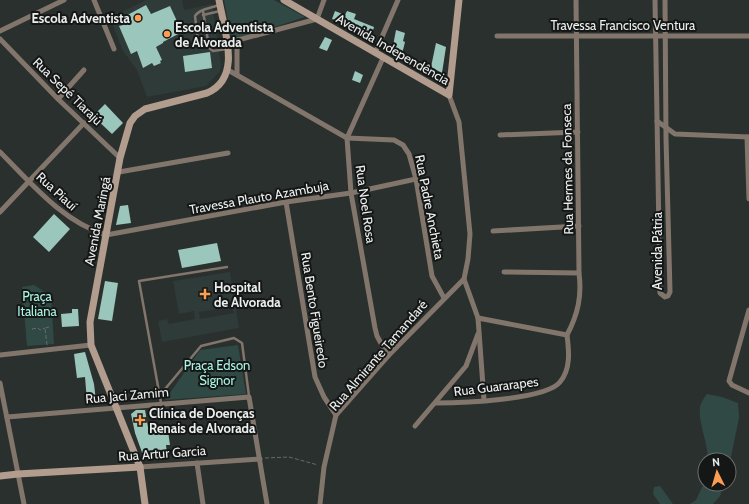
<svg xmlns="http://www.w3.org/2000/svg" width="749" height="504" font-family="Cabin,sans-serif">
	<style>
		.built { fill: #2e3b38; fill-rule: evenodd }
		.green { fill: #304944 }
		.building { fill: #9bc6bc }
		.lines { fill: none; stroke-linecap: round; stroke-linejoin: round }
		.path { stroke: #676c6b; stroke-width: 1; stroke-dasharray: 4 2; stroke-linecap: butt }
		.lane { stroke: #82756b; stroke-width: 2.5 }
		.street { stroke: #82756b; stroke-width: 5 }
		.secondary { stroke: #b19c8e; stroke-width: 7 }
		.poi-dot { fill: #fc9d52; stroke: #151716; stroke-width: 1.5 }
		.labels { text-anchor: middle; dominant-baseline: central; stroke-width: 4; stroke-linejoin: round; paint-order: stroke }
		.poi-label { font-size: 13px; font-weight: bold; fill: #ebefee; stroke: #151716; text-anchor: start }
		.street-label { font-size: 13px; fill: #ebefee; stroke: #151716 }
		.park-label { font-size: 13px; fill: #aaf5e5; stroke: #151716 }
	</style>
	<rect width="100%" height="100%" fill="#2a302e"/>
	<g class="built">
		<polygon points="146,0 182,0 184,10 212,4 221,65 220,71 206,86 147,97 137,70 123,51 110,18"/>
		<path d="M230,272L239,328L162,342L158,321L167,319L169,324L195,319L194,311L179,314L173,281ZM232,307L234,313L200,319L199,312Z"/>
	</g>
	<g class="green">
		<polygon points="224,0 274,0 305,17 232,41"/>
		<polygon points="34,285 51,296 54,344 27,346 22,287"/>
		<polygon points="238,345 246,394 165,400 200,350"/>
		<path d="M707,394L722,397L738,403L739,418L729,466V460H708C708,443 698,422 700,408C700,404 704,398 707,394Z"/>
		<polygon points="705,481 705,484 724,484 720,496 713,504 690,504 696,500"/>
		<polygon points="660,486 673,504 660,504 653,494 654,487"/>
	</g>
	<g class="building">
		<polygon points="146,5 151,14 170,6 182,32 163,42 163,43 156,47 162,60 160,61 161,63 154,66 152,63 143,68 137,51 131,54 119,26 123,25 120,19"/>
		<polygon points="335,11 345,15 347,11 356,14 354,19 374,27 372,34 366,32 364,38 357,35 360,27 332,19"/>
		<polygon points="396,30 405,33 403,41 405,42 402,54 392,51"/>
		<polygon points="325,37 332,40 327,51 319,48"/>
		<polygon points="436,43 446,47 442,73 431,67"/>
		<polygon points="210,52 212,68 185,72 183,56"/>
		<polygon points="355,71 363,75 360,83 352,80"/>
		<polygon points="105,104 123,123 112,134 93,116"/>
		<polygon points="128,205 131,223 116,225 120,206"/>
		<polygon points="54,214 70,229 49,252 33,237"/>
		<polygon points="217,243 221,261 182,268 178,250"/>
		<polygon points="105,281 118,283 112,321 98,319"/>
		<polygon points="72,309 78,309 79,326 62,327 61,314 72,313"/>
		<polygon points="85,352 94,384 96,401 87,401 85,377 77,378 74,354"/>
		<polygon points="136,410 145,410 149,433 168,431 170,445 166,445 167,454 159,454 158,453 144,458 135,433 131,414"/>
	</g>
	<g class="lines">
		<g class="path">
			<polyline points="32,329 38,328 40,330 45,328"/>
			<polyline points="47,345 45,328 49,327"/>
			<polyline points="265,458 289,457 318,465"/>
		</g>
		<g class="lane">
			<path d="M203,11L208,41L203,46L198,42L195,16C199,9 211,8 219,5"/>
			<polyline points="203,15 220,11"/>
			<polyline points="205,45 213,51 227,49"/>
			<polyline points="160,395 201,346 234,338 242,343 249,396"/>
			<polyline points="161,403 139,281 227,267"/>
		</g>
		<g class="street">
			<polyline points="94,0 114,49"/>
			<polyline points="655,0 660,293 665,297 668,296 670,292 666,138 665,0"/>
			<polyline points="0,31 64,0"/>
			<polyline points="497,36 749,36"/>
			<polyline points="0,39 58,99 120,158"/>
			<polyline points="227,43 317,19 324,0"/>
			<polyline points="375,53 398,0"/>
			<polyline points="383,58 347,138 351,193 375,328 377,336 388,356"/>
			<polyline points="228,70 347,138 394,140 403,145 409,154 416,179 432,276 444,298"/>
			<polyline points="237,74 237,40"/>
			<polyline points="449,95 459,122 470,234 468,259 464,279 478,318 484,400"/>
			<polyline points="58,99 84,70"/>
			<polyline points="657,121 675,134 749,137"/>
			<polyline points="500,135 578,132"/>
			<polyline points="747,137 749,199"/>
			<path d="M0,152C32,184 62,221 106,235L286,202L351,193L416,179"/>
			<polyline points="119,172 228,153"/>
			<polyline points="286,202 315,377 324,397 336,415"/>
			<polyline points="0,212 84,123"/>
			<polyline points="493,231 579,226"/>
			<polyline points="504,272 579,273"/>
			<polyline points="749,310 729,381 732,385 749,393"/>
			<path d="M567,335C578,314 582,296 579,273L576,0"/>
			<polyline points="0,355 91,345"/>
			<polyline points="0,383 24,504"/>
			<path d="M436,403C460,403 546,400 560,382C571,369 569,351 567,335L478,318"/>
			<polyline points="7,417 249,397 267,504"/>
			<polyline points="415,426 466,366 478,334"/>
			<polyline points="197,463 203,504"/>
			<polyline points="140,467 260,459"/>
			<polyline points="320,504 324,467 336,415 388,356 464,279"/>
		</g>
		<g class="secondary">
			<polyline points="284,0 449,95 459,0"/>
			<polyline points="0,476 18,474 140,467"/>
			<path d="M145,504L140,467L95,355L91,345L90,322L120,158L130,123L135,116L145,109L207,93C243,78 224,30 219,0"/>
		</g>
	</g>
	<g class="poi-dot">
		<circle cx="138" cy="18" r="4"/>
		<circle cx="167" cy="34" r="4"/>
		<path d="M203 288h4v4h4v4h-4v4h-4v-4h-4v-4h4z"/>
		<path d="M138 414h4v4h4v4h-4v4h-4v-4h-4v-4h4z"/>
	</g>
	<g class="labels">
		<g class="poi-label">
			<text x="130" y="18" text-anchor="end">Escola Adventista</text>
			<text x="175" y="27">Escola Adventista<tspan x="175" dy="15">de Alvorada</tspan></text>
			<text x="214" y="287">Hospital<tspan x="214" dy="15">de Alvorada</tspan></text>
			<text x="149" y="413">Clínica de Doenças<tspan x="149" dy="15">Renais de Alvorada</tspan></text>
		</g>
		<g class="street-label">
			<text x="623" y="25">Travessa Francisco Ventura</text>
			<text transform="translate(393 49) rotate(30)">Avenida Independência</text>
			<text transform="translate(68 91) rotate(44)">Rua Sepé Tiarajú</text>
			<text transform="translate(567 169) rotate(-91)">Rua Hermes da Fonseca</text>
			<text transform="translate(57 191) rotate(42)">Rua Piauí</text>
			<text transform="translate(259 197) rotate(-10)">Travessa Plauto Azambuja</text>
			<text transform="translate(366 204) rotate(82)">Rua Noel Rosa</text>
			<text transform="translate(430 207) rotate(79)">Rua Padre Anchieta</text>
			<text transform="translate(97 221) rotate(-79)">Avenida Maringá</text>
			<text transform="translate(657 251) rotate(-90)">Avenida Pátria</text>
			<text transform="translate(315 310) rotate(81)">Rua Bento Figueiredo</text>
			<text transform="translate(378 355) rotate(-49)">Rua Almirante Tamandaré</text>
			<text transform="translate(496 386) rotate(-7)">Rua Guararapes</text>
			<text transform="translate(127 395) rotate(-5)">Rua Jaci Zamim</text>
			<text transform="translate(162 453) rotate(-4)">Rua Artur Garcia</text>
		</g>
		<g class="park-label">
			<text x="37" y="296">Praça<tspan x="37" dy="15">Italiana</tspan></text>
			<text x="217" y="365">Praça Edson<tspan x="217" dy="15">Signor</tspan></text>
		</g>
	</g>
	<g transform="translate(717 472) rotate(355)"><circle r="19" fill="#151716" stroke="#6b6d6c"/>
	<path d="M0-3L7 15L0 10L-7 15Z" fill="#fc9d52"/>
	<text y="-6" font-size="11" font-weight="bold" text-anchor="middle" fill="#ebefee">N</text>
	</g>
</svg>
